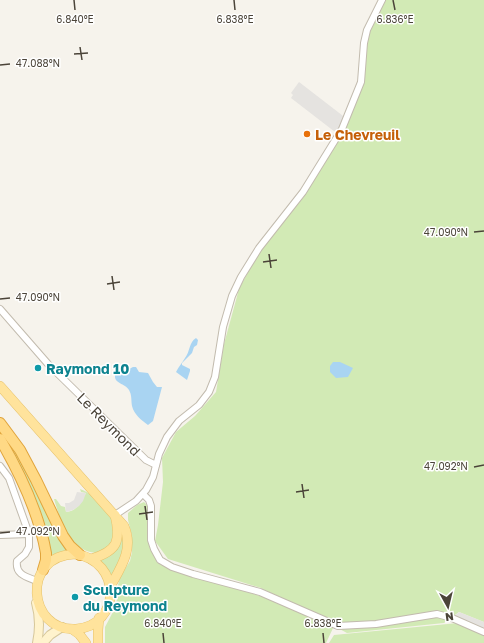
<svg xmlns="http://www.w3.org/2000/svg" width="484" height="643" font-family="'Golos Text',sans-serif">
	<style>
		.green { fill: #d2eab5 }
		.parking { fill: #e5e3e0 }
		.water { fill: #a9d4f2 }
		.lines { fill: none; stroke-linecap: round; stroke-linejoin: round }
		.minor-casing { stroke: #c2bbae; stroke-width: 8 }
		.secondary-casing { stroke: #d6c79b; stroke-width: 10 }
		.primary-casing { stroke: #e6c16a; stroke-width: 10 }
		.trunk-casing { stroke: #e0a43c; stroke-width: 12 }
		.minor { stroke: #fff; stroke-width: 6 }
		.secondary { stroke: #fff3cd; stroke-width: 8 }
		.primary { stroke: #ffe39c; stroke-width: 9 }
		.trunk { stroke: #ffd985; stroke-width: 10 }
		.ticks { fill: none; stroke: #4b4439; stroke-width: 1.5 }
		.food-dot { fill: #e8710a; stroke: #fff; stroke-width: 1.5 }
		.culture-dot { fill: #0f9aa8; stroke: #fff; stroke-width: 1.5 }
		.labels { text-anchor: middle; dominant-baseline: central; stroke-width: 3; stroke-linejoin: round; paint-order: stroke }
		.food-label { font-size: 14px; font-weight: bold; fill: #c56008; stroke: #fff; text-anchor: start }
		.culture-label { font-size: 14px; font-weight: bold; fill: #0d838f; stroke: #fff; text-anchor: start }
		.street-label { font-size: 14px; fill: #4b4439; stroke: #fff }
		.ticks-label { font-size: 10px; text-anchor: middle; fill: #4b4439; stroke: #fff; stroke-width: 3; stroke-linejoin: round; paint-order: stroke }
	</style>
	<rect width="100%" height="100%" fill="#f6f3ec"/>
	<g class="green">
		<polygon points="386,0 484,0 484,622 459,612 444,623 347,633 334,626 326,643 105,643 105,627 114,610 118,596 118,585 120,577 130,561 132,552 132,536 128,520 128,513 137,505 144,502 148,506 150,549 161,565 260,596 328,623 261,588 168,559 155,541 158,525 163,482 162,458 176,432 195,416 216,392 224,344 239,289 254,261 262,247 303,198 341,137 365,78 365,53 369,31"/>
		<polygon points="4,434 27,471 67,551 52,558 49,547 2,436"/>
		<path d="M80,489C91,492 108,509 112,519C114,526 113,535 114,542L99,553C70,553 61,522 54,499H56L61,506L65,507L66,512C78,511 80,502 86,493L81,492Z"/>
		<polygon points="121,525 125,532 125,554 112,576 105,565 99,560 105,558"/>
		<polygon points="458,623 484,635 484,643 329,643 334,635"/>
	</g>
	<g class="parking">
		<polygon points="299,82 347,119 339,135 291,98 293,95 291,93"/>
		<polygon points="77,492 86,493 83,501 79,506 73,510 66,512 65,503 69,503 74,500"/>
		<polygon points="459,612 484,622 484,632 452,618"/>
	</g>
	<g class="water">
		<path d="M196,338L198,340L197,345L194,347L192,353L182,363V365L190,369V371L187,380L176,372C179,366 182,363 185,358C190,352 189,342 196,338Z"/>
		<polygon points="333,362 340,362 353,368 348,377 336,378 330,372 330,366"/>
		<path d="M133,367H136L139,372L148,373L153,382L157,387H162L153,421L148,425C141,420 134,414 132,406C131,400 132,395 129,390C125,383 114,384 115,375L121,373Z"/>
	</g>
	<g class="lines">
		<g class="minor-casing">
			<g id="minor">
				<polyline points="0,309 48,364 146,460 156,465"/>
				<path d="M0,466L9,478L29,534V547L25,554L17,561C15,575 27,577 37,581"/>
				<polyline points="143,494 149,500 151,506 151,540 154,549 160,560 172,567 193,574 260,592 338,626 376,624 437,614 452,618 484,632"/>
				<polyline points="115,515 136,501 146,490 153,477 159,454 167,437 179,421 199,405 209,392 215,377 223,327 232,296 241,277 259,248 303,192 342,129 361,82 364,43 367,30 382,0"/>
				<polyline points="0,535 29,534"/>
			</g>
		</g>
		<g class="secondary-casing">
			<g id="secondary">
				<path d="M36,603C40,617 40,629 37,643"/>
				<polyline points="43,643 50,635 62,627"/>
			</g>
		</g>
		<g class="primary-casing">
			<g id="primary">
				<path d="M0,386L124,526C134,549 121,567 110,587"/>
				<path d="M75,554C123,561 121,626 76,629C28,632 20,556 75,554Z"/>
				<path d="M91,559C118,551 121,541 115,515"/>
				<polyline points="72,629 79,634 86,643"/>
				<polyline points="98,643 98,630 99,618"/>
			</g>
		</g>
		<g class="trunk-casing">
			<g id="trunk">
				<polyline points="0,423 20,450 36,480 63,536 70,546 80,555"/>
				<path d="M0,439C21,475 39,513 46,553V560L43,570"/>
			</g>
		</g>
		<use href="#minor" class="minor"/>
		<use href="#secondary" class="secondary"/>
		<use href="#primary" class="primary"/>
		<use href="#trunk" class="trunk"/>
	</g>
	<path class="ticks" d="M74,0L75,10M234,0L235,10M393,0L395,10M80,47L82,60M74,54L88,53M0,65L10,64M474,232L484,231M269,254L271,268M263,262L277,260M112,276L114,290M107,284L120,282M0,299L10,298M474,467L484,465M302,484L304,498M296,492L309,490M145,506L147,520M139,514L153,512M0,533L10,532M163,633L164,643M323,633L324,643"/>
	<circle class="food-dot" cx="307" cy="134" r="4"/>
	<g class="culture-dot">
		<circle cx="38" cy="368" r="4"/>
		<circle cx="75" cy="597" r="4"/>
	</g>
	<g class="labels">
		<g class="food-label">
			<text x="315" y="134">Le Chevreuil</text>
		</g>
		<g class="culture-label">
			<text x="46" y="368">Raymond 10</text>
			<text x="83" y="589">Sculpture<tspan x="83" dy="16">du Reymond</tspan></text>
		</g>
		<g class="street-label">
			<text transform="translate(109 424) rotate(45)">Le Reymond</text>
		</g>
	</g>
	<g class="ticks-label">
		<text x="75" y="23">6.840°E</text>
		<text x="235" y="23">6.838°E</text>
		<text x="395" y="23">6.836°E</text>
		<text x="38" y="67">47.088°N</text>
		<text x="446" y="236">47.090°N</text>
		<text x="38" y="301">47.090°N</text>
		<text x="446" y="470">47.092°N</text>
		<text x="38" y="535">47.092°N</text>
		<text x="163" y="627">6.840°E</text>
		<text x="323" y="627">6.838°E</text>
	</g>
	<g transform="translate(448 607) rotate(172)" stroke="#ffffff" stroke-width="3" paint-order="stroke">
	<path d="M0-3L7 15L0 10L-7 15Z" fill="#4b4439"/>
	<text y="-6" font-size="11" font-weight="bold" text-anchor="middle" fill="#4b4439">N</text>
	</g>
</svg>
